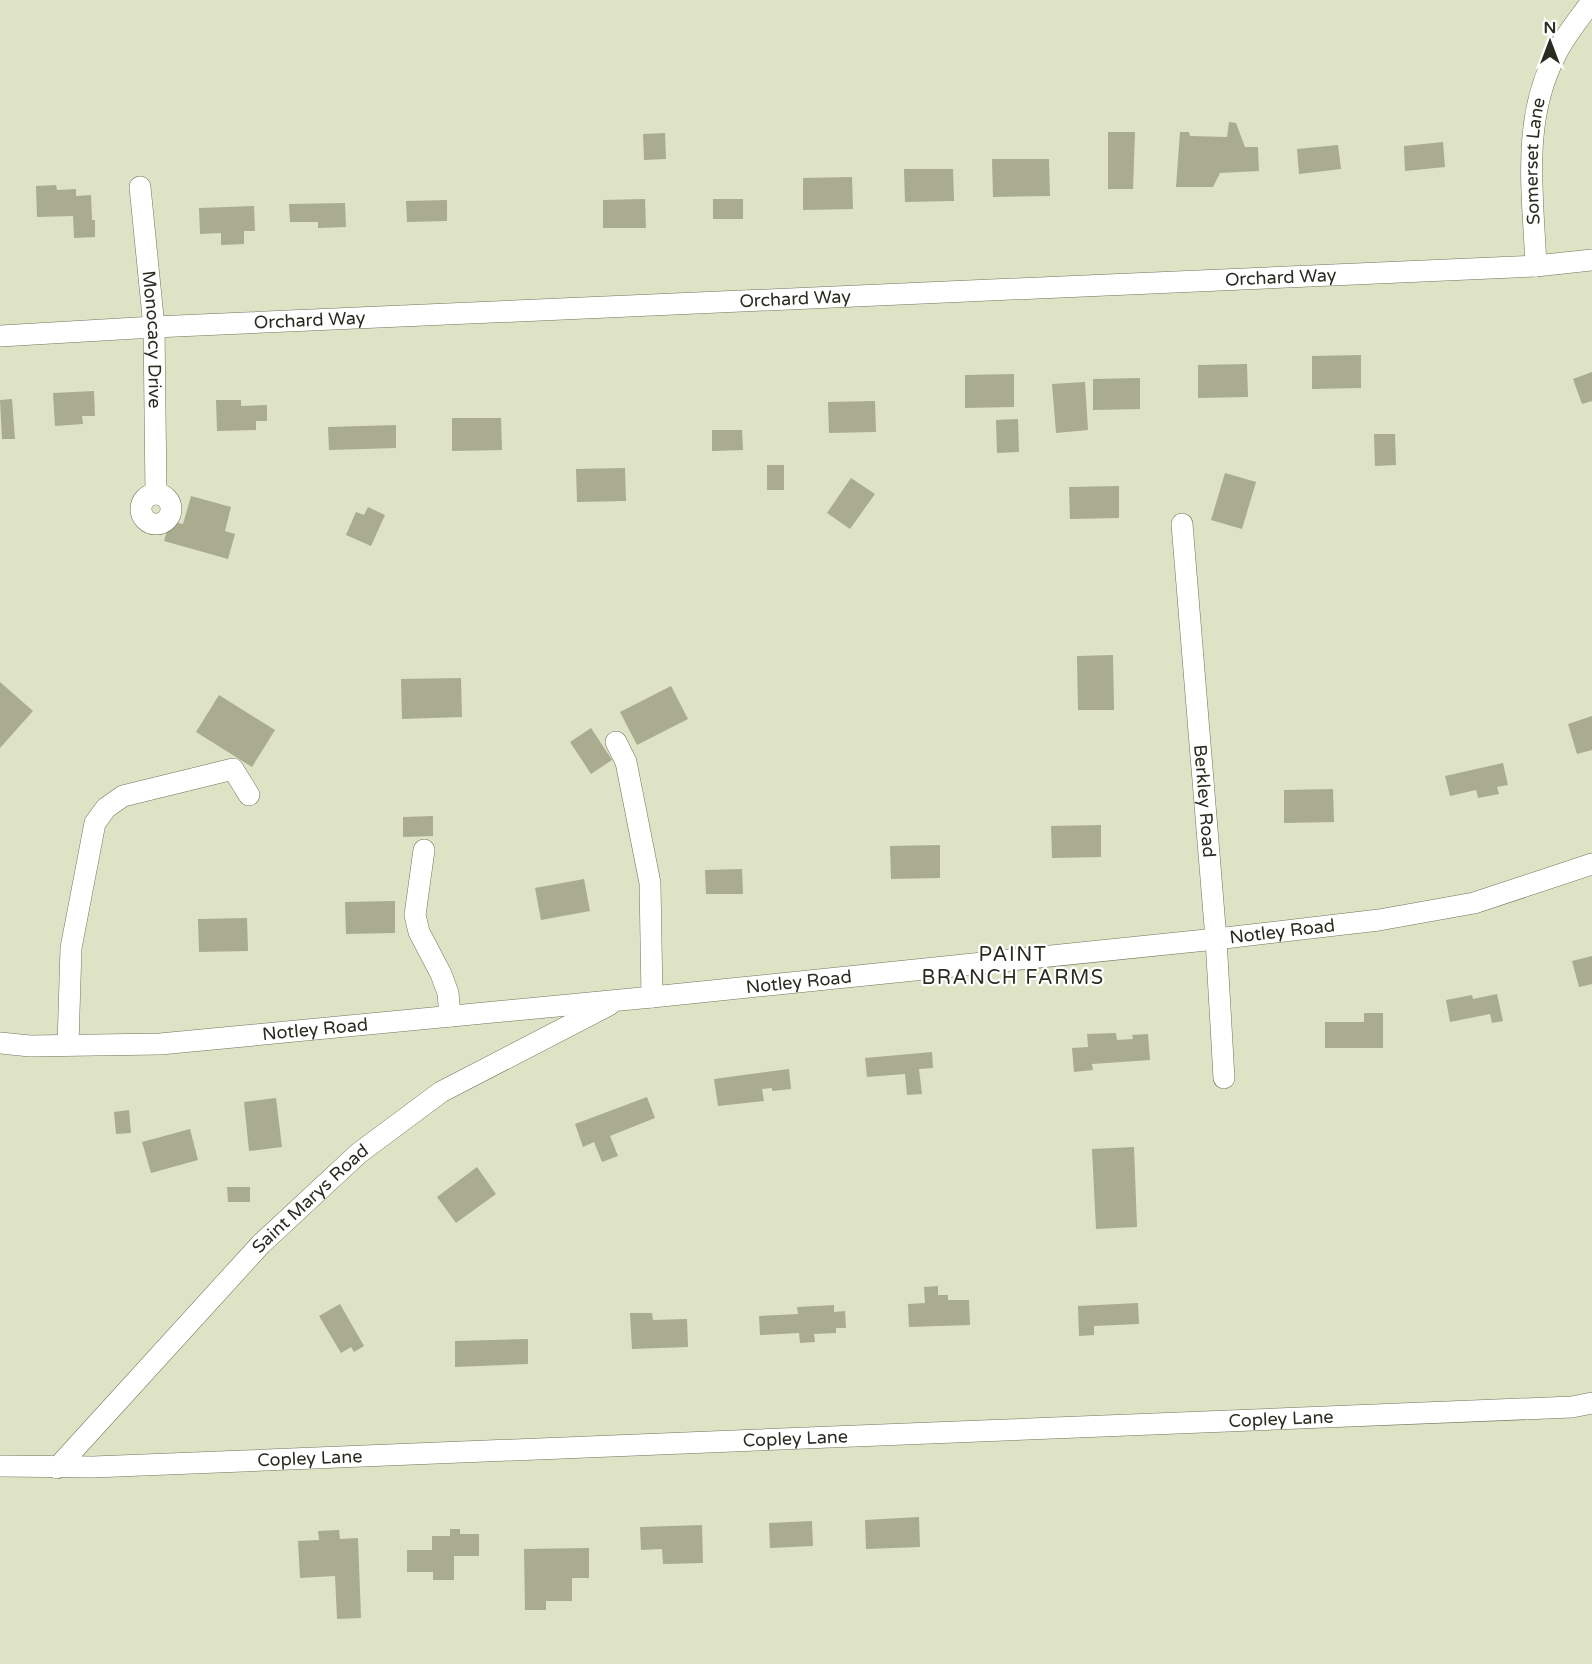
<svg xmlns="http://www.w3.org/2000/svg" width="1592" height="1664" font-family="'Varela Round',sans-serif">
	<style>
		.building { fill: #a9ac8f }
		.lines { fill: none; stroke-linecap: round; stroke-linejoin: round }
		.minor-casing { stroke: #717459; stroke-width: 22 }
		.minor { stroke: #fff; stroke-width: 21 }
		.labels { text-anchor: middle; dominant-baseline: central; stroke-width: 4.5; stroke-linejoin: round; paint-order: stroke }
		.street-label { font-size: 18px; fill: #2b2c20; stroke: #fff }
		.neighbourhood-label { font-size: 20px; letter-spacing: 1.5px; fill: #2b2c20; stroke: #fff }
	</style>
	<rect width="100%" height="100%" fill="#dfe3c5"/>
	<g class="building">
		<polygon points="1229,122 1236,123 1245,147 1258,147 1259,171 1220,173 1213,187 1176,187 1180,132 1189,132 1190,136 1227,137"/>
		<polygon points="1108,132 1135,132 1133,189 1108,189"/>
		<polygon points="665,133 666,159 644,160 643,134"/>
		<polygon points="1443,142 1445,167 1405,171 1404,146"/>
		<polygon points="1338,145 1341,169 1299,174 1297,149"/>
		<polygon points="992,159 1049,159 1050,196 993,197"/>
		<polygon points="904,169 953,169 954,201 905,202"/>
		<polygon points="852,177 853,209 803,210 803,178"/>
		<polygon points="56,185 57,190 76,189 76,196 91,195 92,220 95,220 95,237 74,238 73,216 37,217 36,186"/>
		<polygon points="645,199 646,228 603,228 603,200"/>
		<rect x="713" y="199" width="30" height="20"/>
		<polygon points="447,200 447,221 407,222 406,201"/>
		<polygon points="345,203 346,227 318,228 318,222 290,222 289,204"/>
		<polygon points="254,206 255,231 244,231 244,244 221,245 221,233 200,234 199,208"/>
		<polygon points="1361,355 1361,388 1312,389 1312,356"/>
		<polygon points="1247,364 1248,397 1198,398 1198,365"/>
		<polygon points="1592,372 1592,401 1582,404 1573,379"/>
		<polygon points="1014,374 1014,407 965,408 965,375"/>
		<polygon points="1140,378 1140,409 1093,410 1093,379"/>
		<polygon points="1085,382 1088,430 1056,433 1052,384"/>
		<polygon points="94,391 95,416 82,416 83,424 55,426 53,393"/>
		<polygon points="12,399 15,439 2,439 0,400"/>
		<polygon points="216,400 241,400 241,406 267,405 267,421 256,421 256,430 217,431"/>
		<polygon points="875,401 876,432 829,433 828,402"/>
		<polygon points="452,418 501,418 502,450 452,451"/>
		<polygon points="1018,419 1019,452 997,453 996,420"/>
		<polygon points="396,425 396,448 329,450 328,427"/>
		<polygon points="712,430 742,430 743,450 712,451"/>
		<polygon points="1374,434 1395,434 1396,465 1375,466"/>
		<rect x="767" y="465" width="17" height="25"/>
		<polygon points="625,468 626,501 577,502 576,469"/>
		<polygon points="1225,473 1256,482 1242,529 1211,520"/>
		<polygon points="851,478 875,494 850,529 827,513"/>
		<polygon points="1119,486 1119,518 1070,519 1069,487"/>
		<polygon points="191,496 231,507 225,531 235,534 228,559 164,541 170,521 183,524"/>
		<polygon points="368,507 385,515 371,546 346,535 356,512 364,515"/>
		<polygon points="1113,655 1114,710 1078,710 1077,656"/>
		<polygon points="461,678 462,717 402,719 401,679"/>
		<polygon points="0,682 33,711 0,748"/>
		<polygon points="671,686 688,719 637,745 620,712"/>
		<polygon points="219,695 275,730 252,767 196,732"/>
		<polygon points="1592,716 1592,750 1577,754 1568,724"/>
		<polygon points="591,728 612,760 591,774 570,742"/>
		<polygon points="1503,763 1508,785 1497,787 1499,794 1478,798 1476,790 1450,796 1445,776"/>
		<polygon points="1333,789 1334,822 1284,823 1284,790"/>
		<polygon points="433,816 433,836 403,837 403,817"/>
		<polygon points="1101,825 1101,857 1052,858 1051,826"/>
		<polygon points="940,845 940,878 891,879 890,846"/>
		<polygon points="742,869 743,894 706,894 705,870"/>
		<polygon points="584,879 590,911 541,920 535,888"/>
		<polygon points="395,901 395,933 346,934 345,902"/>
		<polygon points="247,918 248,951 199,952 198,919"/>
		<polygon points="1592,956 1592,984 1579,987 1572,961"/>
		<polygon points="1497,994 1503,1021 1492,1023 1490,1014 1450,1022 1446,1000 1472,995 1473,999"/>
		<polygon points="1364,1013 1383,1013 1383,1048 1325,1048 1325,1022 1364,1022"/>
		<polygon points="1116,1033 1117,1040 1133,1039 1132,1035 1148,1034 1150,1060 1092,1064 1093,1070 1074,1072 1072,1048 1088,1047 1087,1034"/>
		<polygon points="932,1052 933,1068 919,1069 922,1094 907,1095 905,1074 867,1077 865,1058"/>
		<polygon points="789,1069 791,1089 772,1091 772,1088 762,1089 764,1101 718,1106 714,1079"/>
		<polygon points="647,1097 655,1118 610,1136 618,1156 602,1162 594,1142 583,1147 575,1124"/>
		<polygon points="276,1098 282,1147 249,1151 244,1102"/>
		<polygon points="129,1110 131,1133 116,1134 114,1112"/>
		<polygon points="190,1129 198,1160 151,1173 142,1142"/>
		<polygon points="1134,1147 1137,1227 1096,1229 1092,1149"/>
		<polygon points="477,1167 496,1194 456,1223 437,1197"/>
		<polygon points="227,1187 250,1187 250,1202 228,1202"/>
		<polygon points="938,1286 938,1295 948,1295 948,1300 969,1300 970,1325 909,1327 908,1304 925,1303 924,1287"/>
		<polygon points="1138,1303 1139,1324 1094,1326 1094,1335 1079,1336 1078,1306"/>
		<polygon points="340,1304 364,1346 354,1352 351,1347 341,1353 319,1316"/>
		<polygon points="834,1305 834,1312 845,1311 846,1328 836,1328 836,1333 814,1334 815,1342 800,1343 799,1333 760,1335 759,1316 798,1314 797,1307"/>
		<polygon points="630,1313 652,1313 653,1320 687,1319 688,1347 632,1349"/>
		<polygon points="528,1339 528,1364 455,1367 455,1341"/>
		<polygon points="919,1517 920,1547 866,1549 865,1520"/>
		<polygon points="812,1521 813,1546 770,1548 769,1523"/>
		<polygon points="702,1525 703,1563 663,1564 662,1549 641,1550 640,1527"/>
		<polygon points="450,1529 460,1529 460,1534 479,1534 479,1556 454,1556 454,1580 433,1580 433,1572 407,1572 407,1550 432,1550 432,1536 450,1536"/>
		<polygon points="339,1530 340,1539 358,1538 361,1618 337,1619 335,1576 300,1578 298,1541 319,1540 318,1531"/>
		<polygon points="589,1548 589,1578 572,1578 572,1601 546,1601 546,1610 525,1610 524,1549"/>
	</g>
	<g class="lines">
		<g class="minor-casing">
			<g id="minor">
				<path id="s1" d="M140,187L154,327L156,494"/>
				<path id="s2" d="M1536,266C1533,194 1521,120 1556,54C1565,35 1580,18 1592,1"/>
				<path id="s3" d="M0,336L154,327L1536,266L1592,260"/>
				<circle cx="156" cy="509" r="15"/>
				<path id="s4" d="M1182,524L1216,939L1224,1078"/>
				<polyline points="616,742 626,762 650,883 652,997"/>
				<polyline points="424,850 415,915 419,932 441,974 448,993 450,1016"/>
				<path id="s5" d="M0,1043L30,1046L160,1044L652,997L1216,939L1379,920L1474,903L1592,864"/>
				<polyline points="68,1045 71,948 95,823 106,808 123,796 233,769 249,795"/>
				<path id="s6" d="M0,1466L93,1467L1572,1407L1592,1403"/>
				<path id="s7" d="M57,1468L261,1244L359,1153L441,1092L609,1005"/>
			</g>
		</g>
		<use href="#minor" class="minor"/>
	</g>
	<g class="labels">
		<g class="street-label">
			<text stroke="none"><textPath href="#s2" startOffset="105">Somerset Lane</textPath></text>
			<text stroke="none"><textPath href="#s3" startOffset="1282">Orchard Way</textPath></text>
			<text stroke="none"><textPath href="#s3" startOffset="796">Orchard Way</textPath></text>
			<text stroke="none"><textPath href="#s3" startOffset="310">Orchard Way</textPath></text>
			<text stroke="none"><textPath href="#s1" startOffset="153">Monocacy Drive</textPath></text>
			<text stroke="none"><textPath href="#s4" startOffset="278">Berkley Road</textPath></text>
			<text stroke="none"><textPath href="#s5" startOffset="1288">Notley Road</textPath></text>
			<text stroke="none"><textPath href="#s5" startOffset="802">Notley Road</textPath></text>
			<text stroke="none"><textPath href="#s5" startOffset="316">Notley Road</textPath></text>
			<text stroke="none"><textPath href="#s7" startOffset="370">Saint Marys Road</textPath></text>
			<text stroke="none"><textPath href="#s6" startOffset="1282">Copley Lane</textPath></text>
			<text stroke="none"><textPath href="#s6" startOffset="796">Copley Lane</textPath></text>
			<text stroke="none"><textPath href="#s6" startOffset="310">Copley Lane</textPath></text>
		</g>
		<g class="neighbourhood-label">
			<text x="1013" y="955">PAINT<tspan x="1013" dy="23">BRANCH FARMS</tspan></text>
		</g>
	</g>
	<g transform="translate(1550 42)" stroke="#ffffff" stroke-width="4.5" paint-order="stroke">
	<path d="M0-4.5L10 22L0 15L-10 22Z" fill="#2b2c20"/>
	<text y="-9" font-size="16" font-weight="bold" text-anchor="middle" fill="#2b2c20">N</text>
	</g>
</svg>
